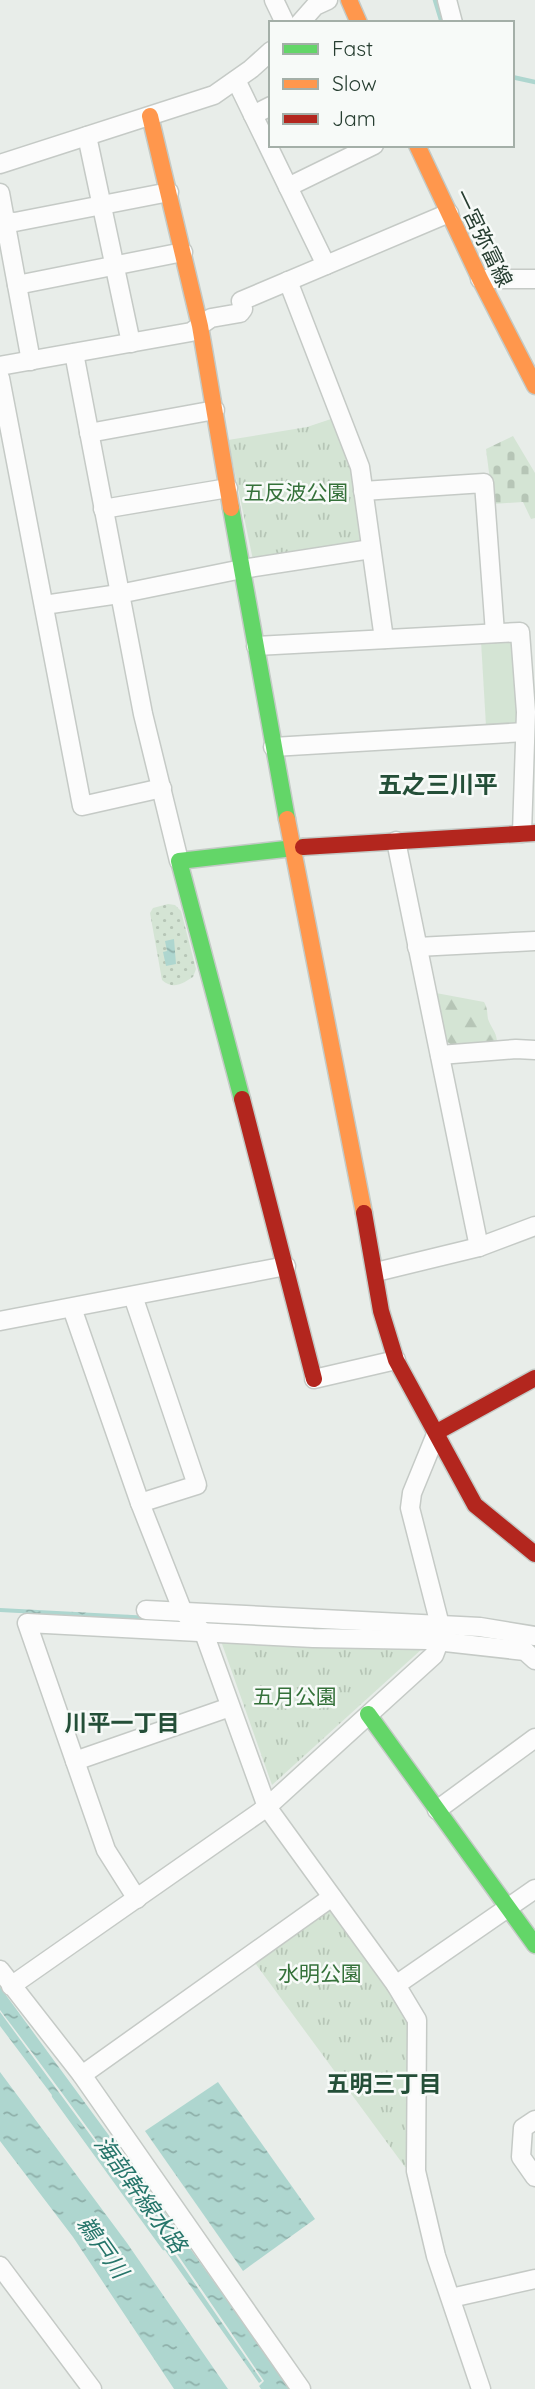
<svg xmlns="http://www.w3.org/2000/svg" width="535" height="2389" font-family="Quicksand,'Noto Sans JP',sans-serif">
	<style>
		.grass { fill: #d4e4d4 }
		.forest { fill: url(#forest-firs) }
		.cemetery { fill: url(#cemetery-stones) }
		.park { fill: url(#park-tufts) }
		.garden { fill: url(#garden-dots) }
		.water { fill: url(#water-ripples) }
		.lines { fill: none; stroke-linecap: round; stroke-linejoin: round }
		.stream { stroke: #aed6cf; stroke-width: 4.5 }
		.street-casing { stroke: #c5cac6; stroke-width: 21 }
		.fast-casing { stroke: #c4cac6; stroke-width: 19 }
		.slow-casing { stroke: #c4cac6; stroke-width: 19 }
		.jam-casing { stroke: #c4cac6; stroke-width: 19 }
		.street { stroke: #fcfcfc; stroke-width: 18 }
		.fast { stroke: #63d668; stroke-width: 16 }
		.slow { stroke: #ff974d; stroke-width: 16 }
		.jam { stroke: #b3261e; stroke-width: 16 }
		.labels { text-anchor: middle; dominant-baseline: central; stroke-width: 5; stroke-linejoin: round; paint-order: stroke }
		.street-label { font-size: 21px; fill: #273e31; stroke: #f7faf8 }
		.park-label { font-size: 21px; fill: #35713a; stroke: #f7faf8 }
		.neighbourhood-label { font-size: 23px; font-weight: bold; fill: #244f38; stroke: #f7faf8 }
		.water-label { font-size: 23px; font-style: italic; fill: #26756a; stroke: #f7faf8 }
		.quarter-label { font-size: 24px; font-weight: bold; fill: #244f38; stroke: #f7faf8 }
	</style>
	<defs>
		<pattern id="forest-firs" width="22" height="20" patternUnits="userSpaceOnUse" patternTransform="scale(1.75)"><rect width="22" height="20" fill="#d4e4d4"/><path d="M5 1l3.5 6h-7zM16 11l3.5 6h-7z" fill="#b6c5b6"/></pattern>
		<pattern id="cemetery-stones" width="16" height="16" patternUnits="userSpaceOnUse" patternTransform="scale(1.75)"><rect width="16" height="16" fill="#d4e4d4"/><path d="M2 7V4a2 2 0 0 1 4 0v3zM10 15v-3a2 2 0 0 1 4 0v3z" fill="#b6c5b6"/></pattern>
		<pattern id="park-tufts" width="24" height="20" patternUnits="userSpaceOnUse" patternTransform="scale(1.75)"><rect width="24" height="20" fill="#d4e4d4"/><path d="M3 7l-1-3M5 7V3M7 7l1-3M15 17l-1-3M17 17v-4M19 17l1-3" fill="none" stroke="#b6c5b6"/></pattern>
		<pattern id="garden-dots" width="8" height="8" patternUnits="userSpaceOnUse" patternTransform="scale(1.75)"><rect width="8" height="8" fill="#d4e4d4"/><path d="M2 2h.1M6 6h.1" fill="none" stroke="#b6c5b6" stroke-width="1.8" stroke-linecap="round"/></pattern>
		<pattern id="water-ripples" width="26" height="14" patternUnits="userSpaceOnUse" patternTransform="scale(1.75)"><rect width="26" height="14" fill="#aed6cf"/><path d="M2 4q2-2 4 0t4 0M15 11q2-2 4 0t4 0" fill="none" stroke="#8eafa9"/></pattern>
	</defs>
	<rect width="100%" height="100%" fill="#e8ede9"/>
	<polygon class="grass" points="510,640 514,645 519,718 514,725 486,726 481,641"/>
	<path class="forest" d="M436,993L484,1002C488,1009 487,1013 488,1019C491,1028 496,1031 497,1041L452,1045L446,1041Z"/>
	<polygon class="cemetery" points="513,436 535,473 535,518 531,519 523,502 493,504 486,449"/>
	<g class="park">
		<polygon points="334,418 353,470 362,539 358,544 253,560 228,440 307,427"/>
		<polygon points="221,1641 423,1648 272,1785"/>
		<polygon points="332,1910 410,2021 412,2167 405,2167 255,1963 326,1911"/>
	</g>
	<path class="garden" d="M168,904L175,905L181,911L196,969L193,977C182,984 173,990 162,980L150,913L153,908Z"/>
	<g class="water">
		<polygon points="174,939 176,964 166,966 163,952 167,951 165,941"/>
		<polygon points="0,1608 170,1617 170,1621 19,1613 0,1612"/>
		<polygon points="208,1620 433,1631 433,1634 208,1624"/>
		<path d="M0,1987L138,2175L290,2389H261L259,2386L264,2381C179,2255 92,2131 0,2010Z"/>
		<polygon points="0,2012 127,2185 262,2381 259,2383 109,2171 0,2026"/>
		<polygon points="0,2072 127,2243 228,2389 174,2389 73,2237 0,2141"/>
		<polygon points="218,2082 315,2219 243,2271 145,2131"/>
	</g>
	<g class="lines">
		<g class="stream">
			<polyline points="435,0 442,23"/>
			<polyline points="512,77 535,82"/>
			<polyline points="54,2096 164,2248"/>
		</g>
		<g class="street-casing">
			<g id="street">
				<polyline points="274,0 285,23"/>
				<polyline points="447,0 453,23"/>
				<polyline points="300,23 315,6 328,0"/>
				<polyline points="236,80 326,265"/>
				<polyline points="253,115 271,106"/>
				<polyline points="87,136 131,343"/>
				<polyline points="0,164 214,95 251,69 271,51"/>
				<polyline points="288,187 374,145"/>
				<polyline points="0,193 31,361"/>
				<polyline points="0,221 15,222 169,192"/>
				<polyline points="480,279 535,279"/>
				<polyline points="288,281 360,467 384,639"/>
				<polyline points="17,285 183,252"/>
				<polyline points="74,353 143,714 179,861"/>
				<polyline points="0,366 191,332 211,318 240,313 243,309 241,301 449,213"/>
				<polyline points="0,378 82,806 162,788"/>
				<polyline points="89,433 215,410"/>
				<polyline points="363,491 484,483 495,633"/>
				<polyline points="103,509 228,488"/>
				<polyline points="44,605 119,594 242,569 371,549"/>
				<polyline points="256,646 520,632 526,712 522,833"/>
				<polyline points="273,747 525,732"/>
				<polyline points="396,841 479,1247"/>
				<polyline points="417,947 535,941"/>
				<polyline points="440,1055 516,1049 535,1050"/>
				<polyline points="376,1272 479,1247 535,1226"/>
				<polyline points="133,1296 197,1485 140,1503"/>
				<polyline points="72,1308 140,1503 183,1612 204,1633 267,1807 396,1985"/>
				<polyline points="0,1321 286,1266"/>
				<polyline points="314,1379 396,1360"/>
				<polyline points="146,1610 480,1627 535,1636"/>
				<polyline points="75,1761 230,1707"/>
				<polyline points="437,1810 535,1738"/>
				<polyline points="137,1899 106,1850 27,1623 313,1638 427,1640 525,1651 535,1660"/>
				<polyline points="0,1970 82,2075 301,2389"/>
				<polyline points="11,1986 267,1807 434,1655 439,1642 440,1625 410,1508 412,1493 437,1432"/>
				<polyline points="82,2075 332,1897"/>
				<polyline points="535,2120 523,2128 521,2157 535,2177"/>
				<polyline points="0,2266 92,2389"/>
				<polyline points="451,2298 535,2279"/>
				<polyline points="481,2389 436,2256 416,2171 417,2020 396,1985 535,1889"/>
			</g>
		</g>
		<g class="fast-casing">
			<g id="fast">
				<polyline points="231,508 287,819"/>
				<polyline points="242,1099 179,861 303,847"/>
				<polyline points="368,1714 535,1945"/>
			</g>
		</g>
		<g class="slow-casing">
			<g id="slow">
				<polyline points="349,0 359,23"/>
				<polyline points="150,116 200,326 231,508"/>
				<polyline points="417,145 480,279 535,386"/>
				<polyline points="287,819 364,1213"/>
			</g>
		</g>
		<g class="jam-casing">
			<g id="jam">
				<polyline points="303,847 535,833"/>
				<polyline points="242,1099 314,1379"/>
				<polyline points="364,1213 381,1311 396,1360 475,1505 535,1554"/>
				<polyline points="437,1432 535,1378"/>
			</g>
		</g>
		<use href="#street" class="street"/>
		<use href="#fast" class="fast"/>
		<use href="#slow" class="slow"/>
		<use href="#jam" class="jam"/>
	</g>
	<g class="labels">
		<g class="street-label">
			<text transform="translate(484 238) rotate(64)">一宮弥富線</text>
		</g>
		<g class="park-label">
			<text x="296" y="492">五反波公園</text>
			<text x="295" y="1696">五月公園</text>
			<text x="320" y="1973">水明公園</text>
		</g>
		<g class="neighbourhood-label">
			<text x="122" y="1722">川平一丁目</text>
			<text x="384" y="2083">五明三丁目</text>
		</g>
		<g class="water-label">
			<text transform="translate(141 2194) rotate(54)">海部幹線水路</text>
			<text transform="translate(103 2247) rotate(55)">鵜戸川</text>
		</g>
		<g class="quarter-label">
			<text x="438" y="784">五之三川平</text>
		</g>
	</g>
	<rect x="269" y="21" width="245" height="126" fill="#f7faf8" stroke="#a4afa8" stroke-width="2"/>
	<rect x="283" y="44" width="35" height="10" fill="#63d668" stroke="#a4afa8" stroke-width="2"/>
	<text x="332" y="56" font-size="21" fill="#273e31">Fast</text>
	<rect x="283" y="79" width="35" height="10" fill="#ff974d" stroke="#a4afa8" stroke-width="2"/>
	<text x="332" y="91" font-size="21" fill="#273e31">Slow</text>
	<rect x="283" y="114" width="35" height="10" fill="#b3261e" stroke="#a4afa8" stroke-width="2"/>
	<text x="332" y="126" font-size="21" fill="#273e31">Jam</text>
</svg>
